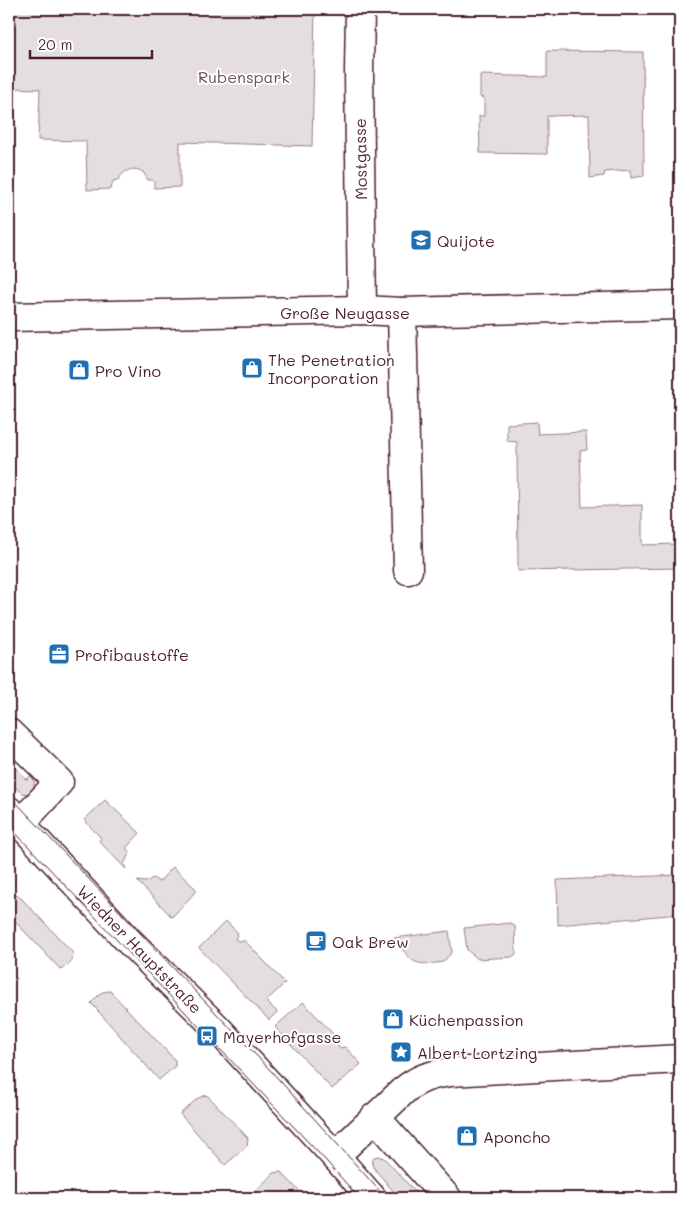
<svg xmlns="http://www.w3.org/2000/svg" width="689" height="1207" font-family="Mali,sans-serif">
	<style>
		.green { fill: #e5dee0; stroke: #987e86 }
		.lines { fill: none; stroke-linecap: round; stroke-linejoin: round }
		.minor-casing { stroke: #4a1f2b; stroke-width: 31 }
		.minor { stroke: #fff; stroke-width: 28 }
		.tram { stroke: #4a1f2b; stroke-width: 1 }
		.labels { text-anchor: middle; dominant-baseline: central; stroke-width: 4; stroke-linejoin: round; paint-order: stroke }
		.park-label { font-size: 16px; fill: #714f58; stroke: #fff }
		.street-label { font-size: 16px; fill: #4a1f2b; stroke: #fff }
		.poi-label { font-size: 16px; fill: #4a1f2b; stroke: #fff; text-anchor: start }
	</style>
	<rect width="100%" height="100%" fill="#fff"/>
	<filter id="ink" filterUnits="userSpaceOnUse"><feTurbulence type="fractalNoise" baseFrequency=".02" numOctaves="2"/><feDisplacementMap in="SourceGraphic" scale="10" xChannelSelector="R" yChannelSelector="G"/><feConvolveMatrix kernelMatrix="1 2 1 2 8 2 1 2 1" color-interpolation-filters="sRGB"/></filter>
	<g filter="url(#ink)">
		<g class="green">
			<path d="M9,9H315L312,146L180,142V187L154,188V182L152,180H148L143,172C133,166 124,170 118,180L113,181L111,189L87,190L86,141L38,140L40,89L9,88Z"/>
			<polygon points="547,51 643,52 644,176 631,178 630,170 605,172 604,176 590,178 589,115 547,116 547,154 480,153 479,116 484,116 484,98 480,97 480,75 547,77"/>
			<polygon points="537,422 538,434 586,432 587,450 580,451 582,507 642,505 642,545 680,544 680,568 518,571 517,442 507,441 507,424"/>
			<path d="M9,761L27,780L31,775C37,783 34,788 28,794L22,793L9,782Z"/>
			<polygon points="105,800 140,833 126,848 130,852 124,864 126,869 99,841 101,838 84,820"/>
			<polygon points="173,867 197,890 172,917 137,881 146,882 153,878 159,882"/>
			<polygon points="680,875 680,914 558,925 557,880"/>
			<polygon points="14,894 21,898 73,953 72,961 61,970 9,915 9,899"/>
			<polygon points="226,921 238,933 235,939 238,941 245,941 285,983 266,1001 277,1012 269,1020 199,948"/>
			<polygon points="510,923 515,926 516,954 512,957 478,959 467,950 464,928"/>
			<path d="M449,931L452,952L443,962C411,967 413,962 394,938Z"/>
			<polygon points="110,991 175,1060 175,1066 159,1080 91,1003 102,992"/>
			<polygon points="303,1002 337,1038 336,1044 339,1048 345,1047 361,1064 332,1089 275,1027"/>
			<polygon points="207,1095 248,1138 247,1146 225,1165 180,1114 198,1098"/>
			<polygon points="378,1156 384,1158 421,1198 399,1198 373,1167 372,1162 374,1157"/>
			<polygon points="281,1172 306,1198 256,1198 252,1194 274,1173"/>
		</g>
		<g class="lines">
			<g class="minor-casing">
				<g id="minor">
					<polyline points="360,9 359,73 362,310"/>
					<polyline points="402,312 408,570"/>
					<polyline points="9,317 362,310 402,312 680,305"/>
					<polyline points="9,733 59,782 21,823"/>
					<polyline points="9,811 128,940 216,1027 335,1156 372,1198"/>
					<polyline points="375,1117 447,1198"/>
					<path d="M335,1156L403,1091C419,1078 430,1075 450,1072L680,1059"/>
				</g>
			</g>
			<use href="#minor" class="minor"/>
			<g class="tram">
				<polyline points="9,795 272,1072 386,1198"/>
				<polyline points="9,826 328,1163 359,1198"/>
			</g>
		</g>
	</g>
	<defs>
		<g id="school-square" transform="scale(1.125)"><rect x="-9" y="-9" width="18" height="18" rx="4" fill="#1f6fb2" stroke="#fff"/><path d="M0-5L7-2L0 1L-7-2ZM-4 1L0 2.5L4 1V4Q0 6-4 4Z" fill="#fff"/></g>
		<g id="shop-square" transform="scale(1.125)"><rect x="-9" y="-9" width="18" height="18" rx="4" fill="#1f6fb2" stroke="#fff"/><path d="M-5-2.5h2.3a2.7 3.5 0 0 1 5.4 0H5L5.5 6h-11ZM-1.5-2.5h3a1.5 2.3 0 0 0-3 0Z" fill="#fff"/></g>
		<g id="office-square" transform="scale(1.125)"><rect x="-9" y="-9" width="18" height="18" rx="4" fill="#1f6fb2" stroke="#fff"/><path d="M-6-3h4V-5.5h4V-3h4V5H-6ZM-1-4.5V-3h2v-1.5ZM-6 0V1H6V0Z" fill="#fff"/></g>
		<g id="cafe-square" transform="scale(1.125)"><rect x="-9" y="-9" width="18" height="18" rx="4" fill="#1f6fb2" stroke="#fff"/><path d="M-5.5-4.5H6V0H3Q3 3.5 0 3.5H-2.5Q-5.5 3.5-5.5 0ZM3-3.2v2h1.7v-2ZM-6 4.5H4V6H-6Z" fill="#fff"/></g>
		<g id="bus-square" transform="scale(1.125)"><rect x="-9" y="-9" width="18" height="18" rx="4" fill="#1f6fb2" stroke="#fff"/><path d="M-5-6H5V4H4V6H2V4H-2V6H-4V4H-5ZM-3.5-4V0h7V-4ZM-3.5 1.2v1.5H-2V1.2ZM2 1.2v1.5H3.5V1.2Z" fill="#fff"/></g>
		<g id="sight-square" transform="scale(1.125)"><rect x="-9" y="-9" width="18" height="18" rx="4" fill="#1f6fb2" stroke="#fff"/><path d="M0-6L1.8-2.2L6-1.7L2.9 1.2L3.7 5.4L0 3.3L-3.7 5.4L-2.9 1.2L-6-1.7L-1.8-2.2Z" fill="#fff"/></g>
	</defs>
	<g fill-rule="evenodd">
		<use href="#school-square" x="421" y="240"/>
		<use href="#shop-square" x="252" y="368"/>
		<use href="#shop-square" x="79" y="370"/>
		<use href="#office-square" x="59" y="654"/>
		<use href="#cafe-square" x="316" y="941"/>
		<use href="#shop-square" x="393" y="1019"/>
		<use href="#bus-square" x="207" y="1036"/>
		<use href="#sight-square" x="401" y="1052"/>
		<use href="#shop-square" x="467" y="1136"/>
	</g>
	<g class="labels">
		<g class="park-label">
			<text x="244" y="76">Rubenspark</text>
		</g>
		<g class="street-label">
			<text transform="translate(360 159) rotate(-91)">Mostgasse</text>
			<text x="345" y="312">Große Neugasse</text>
			<text transform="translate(140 949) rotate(46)">Wiedner Hauptstraße</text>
		</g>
		<g class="poi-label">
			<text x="437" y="240">Quijote</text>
			<text x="268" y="359">The Penetration<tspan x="268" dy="18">Incorporation</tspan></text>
			<text x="95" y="370">Pro Vino</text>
			<text x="75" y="654">Profibaustoffe</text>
			<text x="332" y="941">Oak Brew</text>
			<text x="409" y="1019">Küchenpassion</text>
			<text x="223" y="1036">Mayerhofgasse</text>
			<text x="417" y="1052">Albert Lortzing</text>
			<text x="483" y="1136">Aponcho</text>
		</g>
	</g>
	<rect width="689" height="1207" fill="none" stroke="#fff" stroke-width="30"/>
	<rect x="15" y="15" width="659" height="1177" fill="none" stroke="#4a1f2b" stroke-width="2" filter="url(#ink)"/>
	<path d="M30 50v8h122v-8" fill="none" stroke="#4a1f2b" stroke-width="2.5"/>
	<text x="38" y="50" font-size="15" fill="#4a1f2b" stroke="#ffffff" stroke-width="4" paint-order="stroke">20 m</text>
</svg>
